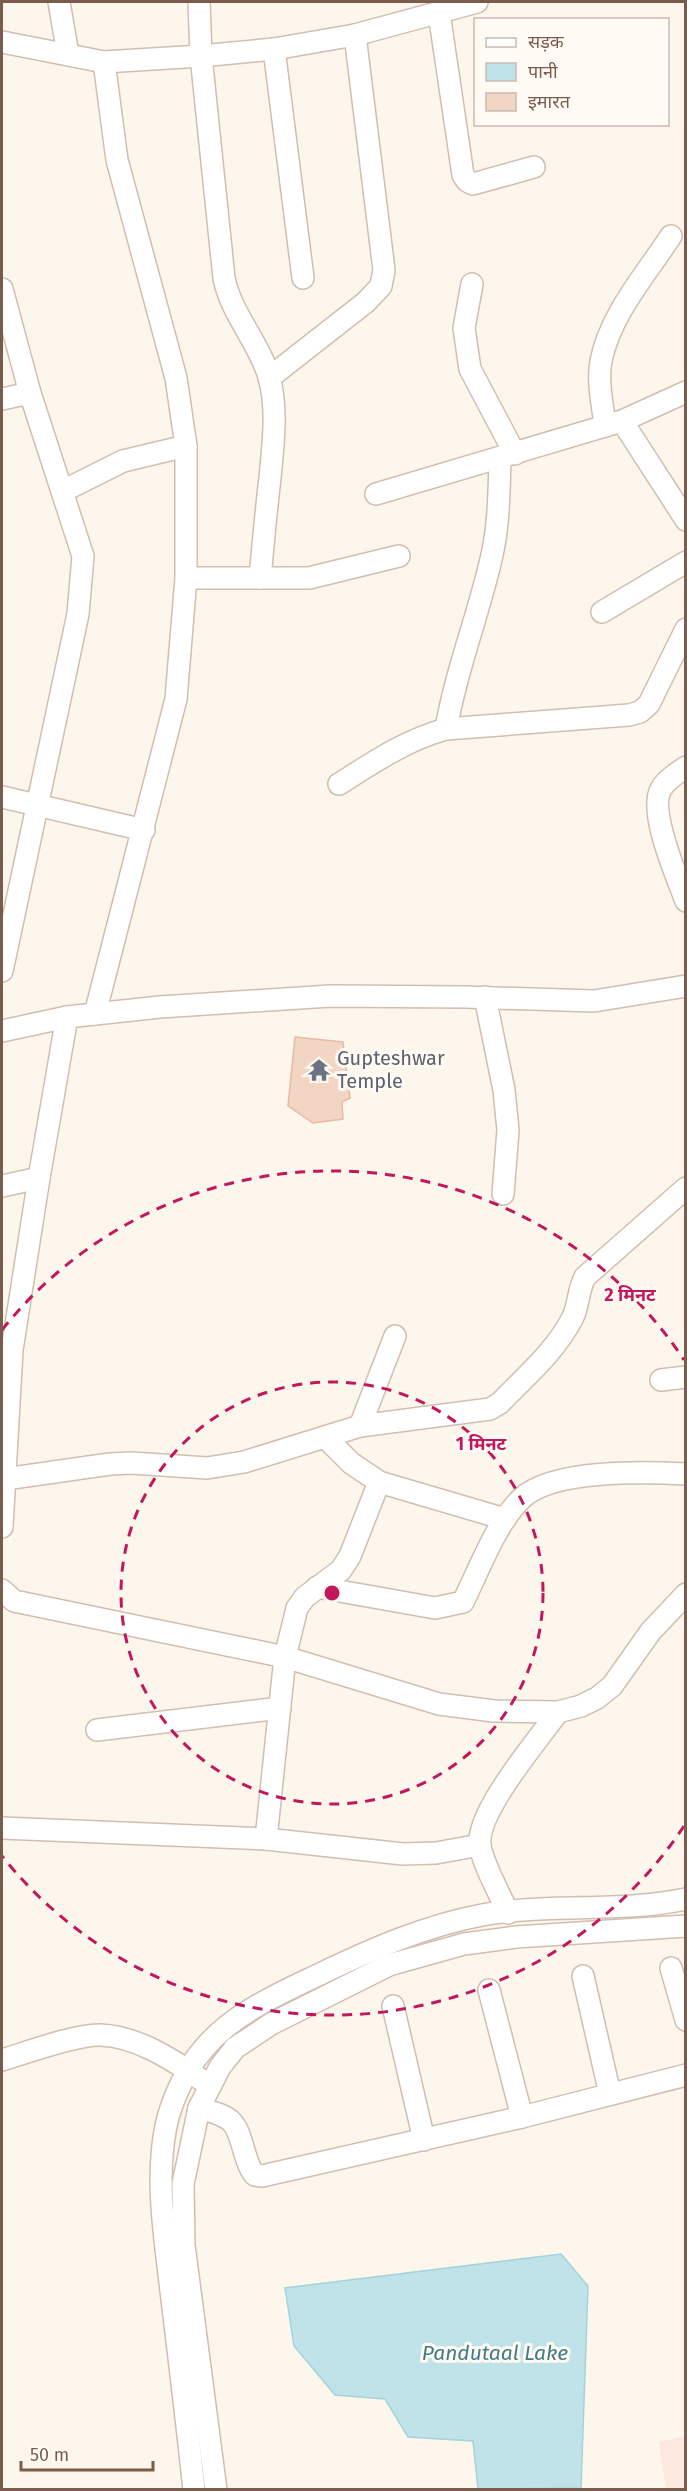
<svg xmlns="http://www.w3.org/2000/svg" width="687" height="2491" font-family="'Fira Sans','Noto Sans Devanagari',sans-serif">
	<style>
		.commercial { fill: #fde8e0 }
		.water { fill: #bfe3e8; stroke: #a5d3da; stroke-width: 1.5 }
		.building { fill: #f3d5c3; stroke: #e6bba3; stroke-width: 1.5 }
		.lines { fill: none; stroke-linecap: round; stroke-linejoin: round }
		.minor-casing { stroke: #d1beb0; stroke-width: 24 }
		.minor { stroke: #fff; stroke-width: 21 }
		.ring { fill: none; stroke: #c2185b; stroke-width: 3; stroke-dasharray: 10 8 }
		.labels { text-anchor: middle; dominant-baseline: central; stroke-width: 6; stroke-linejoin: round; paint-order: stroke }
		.worship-label { font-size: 20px; fill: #5b616d; stroke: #fffaf3; text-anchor: start }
		.water-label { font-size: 21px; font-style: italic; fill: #437c86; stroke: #fffaf3 }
		.centre { fill: #c2185b; stroke: #fffaf3; stroke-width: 3 }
		.ring-label { font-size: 18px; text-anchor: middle; font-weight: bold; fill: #c2185b; stroke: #fffaf3; stroke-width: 6; stroke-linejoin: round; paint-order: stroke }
	</style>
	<rect width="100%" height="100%" fill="#fdf6ec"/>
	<polygon class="commercial" points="685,2436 685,2489 666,2489 659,2442"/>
	<polygon class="water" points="561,2254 588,2286 581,2488 478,2489 473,2441 408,2437 385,2399 335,2395 294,2346 285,2288"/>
	<polygon class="building" points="295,1037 343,1042 350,1098 342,1102 343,1119 313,1123 288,1106"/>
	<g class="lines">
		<g class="minor-casing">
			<g id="minor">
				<polyline points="59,2 68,54"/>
				<path d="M199,2L201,56L224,278C231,314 259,342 269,377C278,409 273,445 270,478C266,511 263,545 260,578"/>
				<polyline points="439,13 463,175 467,181 473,184 534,167"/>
				<polyline points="2,42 104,62 201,56 274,49 355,35 477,2"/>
				<polyline points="274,49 303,278"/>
				<polyline points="472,284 464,328 470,369 515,454"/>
				<polyline points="2,289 30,393 83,556 78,614 2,971"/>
				<polyline points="269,378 366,302 381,286 384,270 355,35"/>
				<polyline points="2,399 30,393"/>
				<polyline points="622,421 686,520"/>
				<path d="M605,426C603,406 597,382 601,361C610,315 646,274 671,236"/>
				<polyline points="63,491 123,461 186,446"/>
				<polyline points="376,494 622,421 686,392"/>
				<polyline points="186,578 309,578 399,556"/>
				<polyline points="602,612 686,562"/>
				<path d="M446,729C456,670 479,614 492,555C499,524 499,491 500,459"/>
				<path d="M686,767C677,773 666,780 661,789C648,811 677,877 686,901"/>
				<path d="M339,784C374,762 406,740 446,729L629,715L640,712L649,704L686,629"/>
				<polyline points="2,797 144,830"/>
				<polyline points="485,997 504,1090 508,1130 503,1194"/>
				<polyline points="95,1014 176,699 186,578 186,446 176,378 117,160 104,62"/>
				<polyline points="2,1031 67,1017 160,1007 330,996 465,997 594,1001 686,986"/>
				<polyline points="2,1186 39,1178"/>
				<polyline points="661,1380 686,1377"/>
				<polyline points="360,1426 395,1336"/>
				<polyline points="325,1437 351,1463 379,1482 505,1519"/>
				<path d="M5,1479L110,1464L132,1463L207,1468L244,1462L360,1426L490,1409L500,1403C525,1377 556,1351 573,1317C579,1304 578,1290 585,1277L686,1188"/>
				<polyline points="2,1527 12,1350 39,1178 67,1017"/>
				<path d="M317,1587L435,1608L463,1602C479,1570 496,1523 521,1499C552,1469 645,1472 686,1474"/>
				<polyline points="2,1590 14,1601 285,1657 439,1704 494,1711 558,1712 581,1706 597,1698 612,1686 651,1631 686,1594"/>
				<polyline points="97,1730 280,1708"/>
				<polyline points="2,1828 266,1839 403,1854 436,1853 480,1845"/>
				<polyline points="266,1839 285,1657 297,1608 305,1597 341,1570 350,1556 379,1482"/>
				<path d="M508,1913C500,1894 483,1865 480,1845C476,1812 538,1740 558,1712"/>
				<polyline points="671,1968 686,2020"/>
				<polyline points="583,1976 610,2094"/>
				<polyline points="489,1990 522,2117"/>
				<polyline points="393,2006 424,2140"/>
				<path d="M2,2060C25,2053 77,2034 100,2035C136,2036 172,2059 200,2079"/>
				<path d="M199,2108C234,2118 235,2119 245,2154C248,2162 249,2169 255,2175L262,2176L522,2117L686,2075"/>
				<path d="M194,2490C187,2423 179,2357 171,2291C165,2238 155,2180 166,2126C171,2102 185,2071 201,2052C230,2015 276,1995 318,1975C370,1950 424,1926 482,1915C549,1903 619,1913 686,1899"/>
				<polyline points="216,2490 184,2245 183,2184 199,2108 220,2067 235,2048 271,2024 389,1965 464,1944 516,1937 686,1926"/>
			</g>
		</g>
		<use href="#minor" class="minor"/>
	</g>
	<g class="ring">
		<circle cx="332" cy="1593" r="211"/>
		<path d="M684 1826A422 422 0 0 1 2 1856M2 1330A422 422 0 0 1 684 1360"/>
	</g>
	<defs>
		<g id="temple-bare" transform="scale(1.8)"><path d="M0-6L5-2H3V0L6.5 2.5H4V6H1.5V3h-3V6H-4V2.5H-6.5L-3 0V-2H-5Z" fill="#6b7280" stroke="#fffaf3" stroke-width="2.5" paint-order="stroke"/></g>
	</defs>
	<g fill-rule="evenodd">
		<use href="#temple-bare" x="319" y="1070"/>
	</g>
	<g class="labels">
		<g class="worship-label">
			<text x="337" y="1058">Gupteshwar<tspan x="337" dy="23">Temple</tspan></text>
		</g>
		<g class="water-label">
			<text x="495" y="2353">Pandutaal Lake</text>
		</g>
	</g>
	<circle cx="332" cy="1593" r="9" class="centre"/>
	<g class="ring-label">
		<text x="630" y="1301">2 मिनट</text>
		<text x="481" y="1450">1 मिनट</text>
	</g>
	<rect width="687" height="2491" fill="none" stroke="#7a5c4d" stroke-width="6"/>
	<rect x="474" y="18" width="195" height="108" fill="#fffaf3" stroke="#cabbb1" stroke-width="1.5"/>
	<rect x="486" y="38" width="30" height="9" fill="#ffffff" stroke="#cabbb1" stroke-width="1.5"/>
	<text x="528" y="48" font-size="18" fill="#7a5c4d">सड़क</text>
	<rect x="486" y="63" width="30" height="18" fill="#bfe3e8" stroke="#cabbb1" stroke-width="1.5"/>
	<text x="528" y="78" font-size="18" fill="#7a5c4d">पानी</text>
	<rect x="486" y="93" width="30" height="18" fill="#f3d5c3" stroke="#cabbb1" stroke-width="1.5"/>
	<text x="528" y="108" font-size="18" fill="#7a5c4d">इमारत</text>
	<path d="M21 2461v9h132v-9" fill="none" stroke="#7a5c4d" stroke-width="3"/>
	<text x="30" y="2461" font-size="18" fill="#7a5c4d" stroke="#fffaf3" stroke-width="4.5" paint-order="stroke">50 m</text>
</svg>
